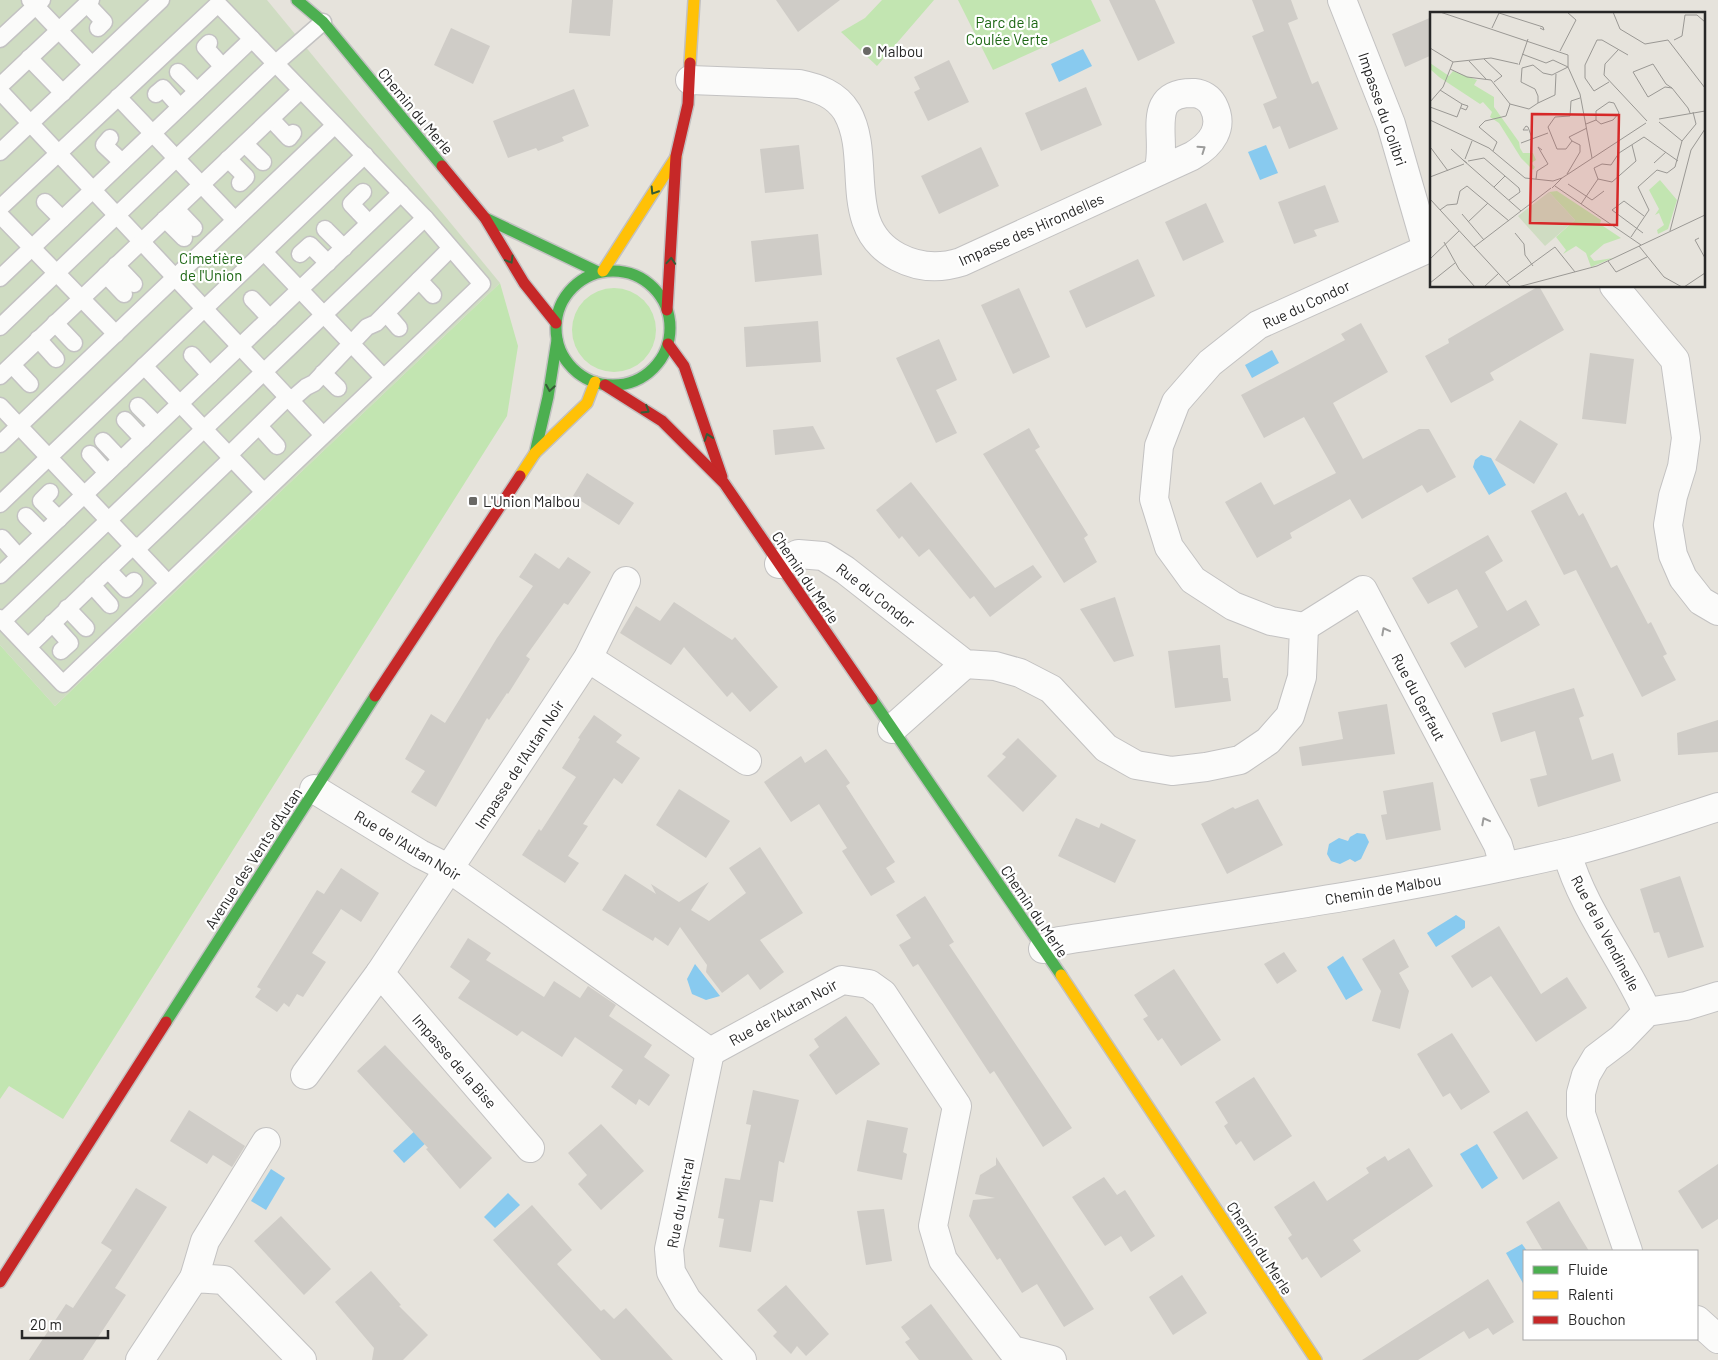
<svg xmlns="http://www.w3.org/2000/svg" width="1718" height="1360" font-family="Barlow,sans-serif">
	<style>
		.green { fill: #c2e5b1 }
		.cemetery { fill: #cfdcc2 }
		.water { fill: #88caef }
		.building { fill: #cfccc7 }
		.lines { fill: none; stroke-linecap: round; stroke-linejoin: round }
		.lane-casing { stroke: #c3c2c2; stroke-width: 19 }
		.street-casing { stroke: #c3c2c2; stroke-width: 30 }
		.fast-casing { stroke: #c3c2c2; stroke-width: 14 }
		.slow-casing { stroke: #c3c2c2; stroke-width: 14 }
		.jam-casing { stroke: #c3c2c2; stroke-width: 14 }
		.lane { stroke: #fbfbfa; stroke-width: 16 }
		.street { stroke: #fbfbfa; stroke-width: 28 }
		.fast { stroke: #4caf50; stroke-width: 11 }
		.slow { stroke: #ffc107; stroke-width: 11 }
		.jam { stroke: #c62828; stroke-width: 11 }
		.oneway { stroke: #9c9c9b }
		.oneway2 { stroke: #365d37 }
		.poi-dot { fill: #6a6966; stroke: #fff; stroke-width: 2 }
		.labels { text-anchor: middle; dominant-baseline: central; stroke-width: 4.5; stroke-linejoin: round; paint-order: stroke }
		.park-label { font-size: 15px; fill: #1d6714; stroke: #fff }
		.poi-label { font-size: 15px; fill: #272727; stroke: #fff; text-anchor: start }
		.street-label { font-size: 15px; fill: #272727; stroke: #fff }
		.inset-road { fill: none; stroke: #9a9894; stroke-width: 1 }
		.view { fill: #d62828; fill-opacity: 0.15; stroke: #d62828; stroke-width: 2.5 }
		.inset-edge { fill: none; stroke: #272727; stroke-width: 2.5 }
	</style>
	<rect width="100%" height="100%" fill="#e6e3dc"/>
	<g class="green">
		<polygon points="882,0 934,0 877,66 841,32 865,18"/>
		<polygon points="958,0 1091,0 1101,21 993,70"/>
		<polygon points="500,283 518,346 507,416 63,1119 9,1086 0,1099 0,645 55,706"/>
		<circle cx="614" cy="330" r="42"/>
	</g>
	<polygon class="cemetery" points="0,0 267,0 500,283 55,706 0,645"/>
	<g class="water">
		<polygon points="1083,49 1092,66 1059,82 1051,64"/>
		<polygon points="1266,145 1278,173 1260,180 1248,152"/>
		<polygon points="1272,350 1279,363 1252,378 1245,365"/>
		<polygon points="1481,455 1491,458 1506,485 1489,495 1473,467 1475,460"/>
		<polygon points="1357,833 1365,834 1369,842 1361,859 1355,862 1350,859 1340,864 1331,861 1327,854 1329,844 1339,838 1348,841 1350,837"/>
		<polygon points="1456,915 1465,921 1465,928 1436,947 1427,933"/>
		<polygon points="1343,956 1363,990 1346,1000 1327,967"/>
		<polygon points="695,964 720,996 706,1000 692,994 687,979"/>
		<polygon points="417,1129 428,1141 404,1163 393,1151"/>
		<polygon points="1477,1144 1498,1178 1482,1189 1460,1154"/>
		<polygon points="271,1169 285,1178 266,1210 251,1201"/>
		<polygon points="508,1193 520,1205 495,1228 484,1217"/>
		<polygon points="1522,1244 1527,1251 1524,1251 1524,1285 1506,1253"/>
	</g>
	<g class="building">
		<polygon points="572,0 613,0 610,36 569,33"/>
		<polygon points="776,0 840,0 798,32"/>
		<polygon points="1109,0 1155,0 1175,43 1138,61"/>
		<polygon points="1252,0 1291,0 1298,19 1288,23 1312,84 1318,81 1338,129 1289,149 1280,126 1273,129 1263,104 1277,98 1252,36 1264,31"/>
		<polygon points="1432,17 1432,55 1405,67 1392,34"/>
		<polygon points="451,28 490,46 473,84 434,65"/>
		<polygon points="949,60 969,102 928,121 914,92 920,89 914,77"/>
		<polygon points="1086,87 1102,125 1041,151 1025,113"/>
		<polygon points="574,89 589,126 562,137 564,141 538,151 536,148 508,158 493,121"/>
		<polygon points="799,145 804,189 765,193 760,149"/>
		<polygon points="981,147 999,186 939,214 921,176"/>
		<polygon points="1325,185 1339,222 1314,230 1317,236 1294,244 1278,202"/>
		<polygon points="1206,203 1224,242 1183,261 1165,222"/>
		<polygon points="818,234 822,275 755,282 751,241"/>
		<polygon points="1138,259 1155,296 1086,328 1069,291"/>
		<polygon points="1539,286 1564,330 1490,373 1494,380 1451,403 1425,356 1449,343 1448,339"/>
		<polygon points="1019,288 1050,357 1013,374 981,305"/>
		<polygon points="818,321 821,362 746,367 744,327"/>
		<polygon points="1361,323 1388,372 1333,403 1363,459 1419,429 1429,429 1456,477 1427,493 1422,485 1362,519 1350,499 1290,533 1292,538 1257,558 1225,502 1261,482 1274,505 1336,473 1304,417 1264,438 1241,395 1345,340 1341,334"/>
		<polygon points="939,339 957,380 936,390 957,433 936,443 896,358"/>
		<polygon points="1590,353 1634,359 1626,424 1582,419"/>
		<polygon points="1520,420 1558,444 1534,484 1495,460"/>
		<polygon points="813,426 825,449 775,455 773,430"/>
		<polygon points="1029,428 1040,447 1035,450 1088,535 1084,538 1097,562 1064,583 983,454"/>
		<polygon points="587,473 634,503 619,525 573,496"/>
		<polygon points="911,482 995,588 1033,565 1042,577 990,617 974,596 970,599 929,549 919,557 902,536 899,539 876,510"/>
		<polygon points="1566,492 1579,516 1583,513 1611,568 1617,565 1648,624 1651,622 1667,654 1663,656 1676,680 1642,697 1576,570 1564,575 1531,511"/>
		<polygon points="1488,535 1503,561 1485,572 1507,611 1526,600 1540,625 1465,668 1450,643 1478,627 1457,589 1428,604 1412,578"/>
		<polygon points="535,553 559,569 568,557 591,572 568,605 564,603 526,656 530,659 508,694 507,693 489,720 487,718 436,807 411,792 425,771 405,759 431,714 445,723 497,638 533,586 519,577"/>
		<polygon points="1115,597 1134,656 1114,662 1080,609"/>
		<polygon points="674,602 732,640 735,637 778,687 750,712 732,692 727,697 684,647 671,665 620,633 636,606 660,621"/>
		<polygon points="1220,645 1223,678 1228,678 1231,701 1175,708 1168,651"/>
		<polygon points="1574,688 1584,716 1579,718 1592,760 1613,753 1621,781 1538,807 1530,779 1547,775 1535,731 1501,742 1492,713"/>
		<polygon points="1387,704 1395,754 1302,766 1299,747 1343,739 1338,712"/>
		<polygon points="594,715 622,735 616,742 640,758 622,784 614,778 583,824 588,826 568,856 579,863 565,883 522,855 539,829 541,831 576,777 562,768 580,739 578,738"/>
		<polygon points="1718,720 1718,752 1678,755 1677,733"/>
		<polygon points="1018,738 1057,776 1023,812 987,776 1006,757 1002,754"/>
		<polygon points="826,749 850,783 846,786 895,862 886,868 895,882 871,896 842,851 847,848 819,804 791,822 764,782 801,756 805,763"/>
		<polygon points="1433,782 1441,830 1386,840 1381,815 1387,814 1383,791"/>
		<polygon points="679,789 730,821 706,858 656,825"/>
		<polygon points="1258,799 1283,845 1227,874 1201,824 1233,807 1235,809"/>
		<polygon points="1076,818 1099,828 1101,823 1136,840 1115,883 1058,856"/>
		<polygon points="760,847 803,913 760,940 784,972 760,990 748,974 722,993 706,972 707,965 680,927 668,946 655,937 653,941 602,910 625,874 656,894 651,884 679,902 709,882 691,910 709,921 746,893 729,868"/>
		<polygon points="341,868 379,893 361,922 341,909 312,953 326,962 303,997 297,994 289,1007 284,1003 277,1012 255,997 261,989 257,987 317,890 324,894"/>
		<polygon points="1680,876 1704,947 1668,958 1659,932 1654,933 1640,889"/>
		<polygon points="925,896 954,942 949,945 1072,1128 1043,1147 994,1071 990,1074 918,964 913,967 899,945 911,938 896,915"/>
		<polygon points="1499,926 1541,994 1567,977 1587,1008 1536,1042 1491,976 1472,988 1451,956"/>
		<polygon points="468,938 491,953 486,960 544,997 554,981 580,998 588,986 616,1005 609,1016 652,1045 644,1057 670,1075 649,1106 639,1099 636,1105 611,1087 623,1070 575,1037 562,1057 522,1031 517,1036 458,998 470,981 450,967"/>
		<polygon points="1394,939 1409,967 1399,973 1409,991 1400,1029 1372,1021 1381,991 1362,959"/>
		<polygon points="1284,952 1297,971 1277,984 1264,964"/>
		<polygon points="1174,969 1221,1040 1181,1066 1162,1038 1158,1041 1143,1019 1148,1016 1134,995"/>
		<polygon points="846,1016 880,1064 836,1095 809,1055 819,1047 814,1039"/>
		<polygon points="1452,1033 1490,1092 1461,1110 1450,1093 1443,1097 1417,1054"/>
		<polygon points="385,1045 492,1158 460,1189 426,1149 428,1148 357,1071"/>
		<polygon points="1254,1077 1292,1136 1254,1161 1241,1141 1236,1145 1224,1126 1228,1123 1215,1102"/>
		<polygon points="753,1090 799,1100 784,1163 779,1161 773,1202 760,1200 751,1252 719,1247 724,1219 718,1218 725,1178 740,1180 751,1125 746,1124"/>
		<polygon points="189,1110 245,1146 232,1167 213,1155 207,1164 170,1141"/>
		<polygon points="1527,1111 1558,1158 1523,1180 1493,1132"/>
		<polygon points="867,1120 908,1128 903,1152 907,1154 902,1180 857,1171"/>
		<polygon points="601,1124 644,1171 601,1210 578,1184 587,1175 568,1153"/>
		<polygon points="1409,1148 1433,1186 1353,1240 1361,1251 1321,1278 1307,1257 1302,1260 1288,1238 1292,1235 1274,1207 1314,1181 1327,1201 1369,1173 1366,1168 1385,1156 1388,1161"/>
		<polygon points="996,1157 1094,1309 1064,1327 1037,1284 1022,1293 1000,1258 997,1260 969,1216 973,1200 995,1198 975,1194 980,1175 996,1165"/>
		<polygon points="1718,1164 1718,1219 1702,1229 1678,1191"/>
		<polygon points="1104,1177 1117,1195 1125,1190 1155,1236 1131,1252 1121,1236 1105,1246 1072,1197"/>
		<polygon points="136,1188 167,1207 115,1288 126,1295 83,1360 29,1360 66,1304 73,1308 112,1250 101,1243"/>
		<polygon points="1559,1201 1570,1220 1589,1251 1543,1251 1526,1222"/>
		<polygon points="532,1205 572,1250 557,1264 601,1311 604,1309 614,1319 626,1308 673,1360 601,1360 553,1307 493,1240"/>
		<polygon points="884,1209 892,1261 866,1265 857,1211"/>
		<polygon points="281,1216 331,1269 304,1295 254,1241"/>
		<polygon points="371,1271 401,1305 399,1306 428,1335 403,1360 372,1360 374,1348 335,1302"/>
		<polygon points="1182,1275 1207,1313 1173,1335 1149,1297"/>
		<polygon points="1488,1279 1514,1322 1493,1335 1488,1328 1469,1339 1464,1331 1418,1360 1362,1360"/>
		<polygon points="786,1285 829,1334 806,1356 797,1346 791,1354 773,1336 777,1332 757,1310"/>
		<polygon points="931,1304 973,1360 919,1360 905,1342 910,1339 901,1327"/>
	</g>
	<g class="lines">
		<g class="lane-casing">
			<g id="lane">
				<polyline points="30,0 92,65"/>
				<polyline points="87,4 104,22 98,28"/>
				<polyline points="0,39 42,0"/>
				<polyline points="209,43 205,47 222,66"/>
				<polyline points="29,58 63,93"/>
				<polyline points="178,72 197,91"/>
				<polyline points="0,86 91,0"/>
				<polyline points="0,91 323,435"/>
				<polyline points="156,94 163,88 180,107"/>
				<polyline points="118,97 235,220"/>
				<polyline points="271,119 289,138 293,133"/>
				<polyline points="110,138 104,145 122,162"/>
				<polyline points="245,144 263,162"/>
				<polyline points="0,152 161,0"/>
				<polyline points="228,159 246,177 240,183"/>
				<polyline points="363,192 351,204 369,223"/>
				<polyline points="45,202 62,219"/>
				<polyline points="0,208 218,4 425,218 482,284 63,684 0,618"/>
				<polyline points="176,209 194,228"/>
				<polyline points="0,215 116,334"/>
				<polyline points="165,219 184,238"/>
				<polyline points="325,229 344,248"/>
				<polyline points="264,252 383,377"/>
				<polyline points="300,254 310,245 328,263"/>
				<polyline points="116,265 134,284"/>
				<polyline points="106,275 124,294"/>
				<polyline points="0,278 252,39"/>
				<polyline points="419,280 433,295"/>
				<polyline points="252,299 270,318"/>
				<polyline points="386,313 399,328"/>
				<polyline points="55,323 74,343"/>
				<polyline points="0,327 276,63 323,22"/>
				<polyline points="38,339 56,359"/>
				<polyline points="192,355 210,375"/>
				<polyline points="12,365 30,384"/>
				<polyline points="144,366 264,492"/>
				<polyline points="323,373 338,388"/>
				<polyline points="0,376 301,90"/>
				<polyline points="291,400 306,387 314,383 367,327 376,323 450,249"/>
				<polyline points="0,406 168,583"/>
				<polyline points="138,406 157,425"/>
				<polyline points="125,420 143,439"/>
				<polyline points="259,426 277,446"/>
				<polyline points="103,441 121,460"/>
				<polyline points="0,444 335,125"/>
				<polyline points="90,454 107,473"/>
				<polyline points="229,455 288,397"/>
				<polyline points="50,492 41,501 59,519"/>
				<polyline points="0,504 365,155"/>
				<polyline points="26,516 43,533"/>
				<polyline points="2,538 19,557"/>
				<polyline points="108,570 126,589 134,581"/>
				<polyline points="0,575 401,193"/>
				<polyline points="92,585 110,605"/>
				<polyline points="67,608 86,628"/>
				<polyline points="3,621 425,218"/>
				<polyline points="52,623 70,643 61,651"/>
				<polyline points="28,647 133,546 141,545 232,458"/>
			</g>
		</g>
		<g class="street-casing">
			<g id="street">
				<polyline points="1342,0 1391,124 1427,249"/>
				<path d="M690,80L799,84C818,88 836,94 847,112C873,158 840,227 898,257C919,268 939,269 961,262L1192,156C1211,145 1225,128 1213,105C1209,98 1202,94 1194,93C1142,92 1169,140 1158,171"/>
				<polyline points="1614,286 1675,360 1686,438 1682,467 1673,496 1668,525 1673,555 1683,578 1701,601 1718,611"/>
				<polyline points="779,564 798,554 823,556 845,570 965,664 995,666 1020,673 1051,689 1106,748 1136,765 1172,771 1206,767 1240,760 1268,741 1290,716 1302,677 1304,627 1271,621 1233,606 1193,580 1169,547 1154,499 1159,446 1176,402 1210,363 1258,325 1427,249 1432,249"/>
				<polyline points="1304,627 1363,590 1498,845 1504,866"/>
				<polyline points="588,658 747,761"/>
				<polyline points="892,729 965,664"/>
				<polyline points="314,789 420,854 450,869 710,1052 842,980 869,984 883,994 957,1106 933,1226 943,1260 1012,1350 1052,1360"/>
				<path d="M1567,853C1583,910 1623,958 1647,1012"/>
				<path d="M1043,949L1059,941C1228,915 1399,892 1566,853C1617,841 1668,823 1718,807"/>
				<polyline points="710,1052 669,1249 671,1272 687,1300 742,1360"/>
				<polyline points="305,1075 380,973"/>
				<polyline points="530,1148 380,973 588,658 626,581"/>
				<polyline points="1628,1251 1581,1114 1581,1093 1586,1075 1596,1058 1621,1039 1647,1012 1686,1006 1718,996"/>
				<polyline points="194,1278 205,1241 266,1142"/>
				<polyline points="1697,1320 1718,1339"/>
				<polyline points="140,1360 194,1278 224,1280 302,1360"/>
			</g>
		</g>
		<g class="fast-casing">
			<g id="fast">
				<polyline points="297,0 323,22 442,166"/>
				<polyline points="485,218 598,272"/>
				<circle cx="613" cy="328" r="57"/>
				<polyline points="535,453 548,397 557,340"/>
				<polyline points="872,699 1061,975"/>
				<polyline points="166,1022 375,696"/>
			</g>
		</g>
		<g class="slow-casing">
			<g id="slow">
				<polyline points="690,63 694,0"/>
				<polyline points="603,271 676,157"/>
				<polyline points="520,476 535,453 587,403 595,382"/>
				<polyline points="1061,975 1316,1360"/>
			</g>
		</g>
		<g class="jam-casing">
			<g id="jam">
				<polyline points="442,166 485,218 524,283 556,323"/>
				<polyline points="667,310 676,156 688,104 690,63"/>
				<polyline points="668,344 684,366 722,477"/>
				<polyline points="605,385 662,421 724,483 872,699"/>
				<polyline points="375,696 520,476"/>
				<polyline points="0,1282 166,1022"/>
			</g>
		</g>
		<use href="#lane" class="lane"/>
		<use href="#street" class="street"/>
		<use href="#fast" class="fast"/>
		<use href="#slow" class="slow"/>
		<use href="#jam" class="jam"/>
	</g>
	<defs><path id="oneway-chevron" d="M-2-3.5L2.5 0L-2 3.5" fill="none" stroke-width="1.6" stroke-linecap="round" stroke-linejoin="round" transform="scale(1.25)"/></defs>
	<g class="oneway">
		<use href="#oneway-chevron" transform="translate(1202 149) rotate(-35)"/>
		<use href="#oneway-chevron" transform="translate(1385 631) rotate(-118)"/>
		<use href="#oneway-chevron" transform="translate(1485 821) rotate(-118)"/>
	</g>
	<g class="oneway2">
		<use href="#oneway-chevron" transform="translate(654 191) rotate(122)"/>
		<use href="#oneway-chevron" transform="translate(510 260) rotate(59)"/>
		<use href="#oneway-chevron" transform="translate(671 261) rotate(-86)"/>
		<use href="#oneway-chevron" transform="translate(550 388) rotate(99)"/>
		<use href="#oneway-chevron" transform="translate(646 410) rotate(32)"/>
		<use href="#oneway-chevron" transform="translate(708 437) rotate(-109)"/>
	</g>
	<g class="poi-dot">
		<circle cx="867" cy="51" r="5"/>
		<rect x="468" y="496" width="10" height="10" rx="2.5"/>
	</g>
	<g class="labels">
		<g class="park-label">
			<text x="1007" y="22">Parc de la<tspan x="1007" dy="17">Coulée Verte</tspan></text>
			<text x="211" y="258">Cimetière<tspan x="211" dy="17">de l'Union</tspan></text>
		</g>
		<g class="poi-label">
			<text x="877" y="51">Malbou</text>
			<text x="483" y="501">L'Union Malbou</text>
		</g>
		<g class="street-label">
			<text transform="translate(1383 109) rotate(71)">Impasse du Colibri</text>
			<text transform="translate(416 111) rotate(50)">Chemin du Merle</text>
			<text transform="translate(1031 229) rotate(-24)">Impasse des Hirondelles</text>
			<text transform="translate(1306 304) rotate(-25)">Rue du Condor</text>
			<text transform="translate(806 577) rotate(56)">Chemin du Merle</text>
			<text transform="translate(876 595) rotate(38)">Rue du Condor</text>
			<text transform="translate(1419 697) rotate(62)">Rue du Gerfaut</text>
			<text transform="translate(519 764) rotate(-57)">Impasse de l'Autan Noir</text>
			<text transform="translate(408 845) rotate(31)">Rue de l'Autan Noir</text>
			<text transform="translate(253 858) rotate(-57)">Avenue des Vents d'Autan</text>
			<text transform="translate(1383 889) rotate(-10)">Chemin de Malbou</text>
			<text transform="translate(1035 911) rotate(56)">Chemin du Merle</text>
			<text transform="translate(1606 933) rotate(62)">Rue de la Vendinelle</text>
			<text transform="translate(783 1012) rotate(-29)">Rue de l'Autan Noir</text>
			<text transform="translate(455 1061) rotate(49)">Impasse de la Bise</text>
			<text transform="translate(680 1203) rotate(-79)">Rue du Mistral</text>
			<text transform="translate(1260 1248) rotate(57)">Chemin du Merle</text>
		</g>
	</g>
	<g transform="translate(1430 12)">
		<rect width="275" height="275" fill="#e6e3dc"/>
		<path d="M0,51L19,64L23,59L47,68L44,73L64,85V95L89,130L90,136L93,141H103L106,148L101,151L105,155L103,158L91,146L69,111L60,105L62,100L53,90L50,92L9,65L0,57ZM230,168L247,188L238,217L228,222L227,218L234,213L229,201L225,203L229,197L219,178ZM127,179L171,208L170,212L191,226L174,232L160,244L164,249L183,246L161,255L156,241L146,234L133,242L136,238L126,225L145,208L119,180Z" fill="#c2e5b1"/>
		<path d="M119,180L145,208L115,234L88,204Z" fill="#cfdcc2"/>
		<path class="inset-road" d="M10,0L138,43V55L150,82L162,146M183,0L190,17L215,32L238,28L275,76M62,16L69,1L113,15L114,18L110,16M244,28L252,24L255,3H267L275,10M0,36L23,50M188,38L175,52L174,63L217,109M130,39L146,8L137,0M54,47L72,64L64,70M39,49L56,67M23,50L61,46L88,52M89,53L98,27M20,57L37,65L61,68L80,92L99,97L108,91V84L105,77L91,70L92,56L103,53L113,61L122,63L138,55L123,48L116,51L92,42M179,70L164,79L155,66V53L167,28H172L198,43M242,76L235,75L218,85L203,60L223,52L236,72L242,76L258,96L260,101M0,90L13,75L23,50M108,91L125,83L126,62M0,95L27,105L32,92L10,78M31,96L36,98L38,94L32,92M229,107L275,99M0,108L59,136L95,166L123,169L132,166M229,110L252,129M156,112L166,108L171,112L183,108L189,101L184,91L179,90L166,99V108M98,118H93L96,114L98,115L102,126M142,129L139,125L157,116M91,131L118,121M1,136L18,159M21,137L33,148M63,139L67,130L49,115L55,109L76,104L80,92M35,147L42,129M38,149L54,146L89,176L90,180L79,188M37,151L33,148L91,199M224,151L236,140M137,162L150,140V133L142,129L136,137H127L118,115L125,105L140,104L141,89L150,86M0,165L34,152M106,167L107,159L118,152L108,135L112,138M168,167L182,170L206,149L202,133M138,172L162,188L174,179M125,174L211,233M64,175L75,164M122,176L132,166L216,111M0,187L81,275M151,192L168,167L164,156L172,152L181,153L189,141L214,125L248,149M10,198L17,193L27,192L30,179L37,174L79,209M32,202L54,228M38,210L58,191M240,219L261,138L275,117M85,221L94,232L95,243L103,254M213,221L182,198L194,189L214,204M201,225L219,198L208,175L227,158L237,161L245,155L252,129L266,112L263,100M269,226L265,228L275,246M14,230L29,257L45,275M209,234L234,265L252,275M44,235L121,176M0,247L29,219M178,249L186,260L217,245M77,270L125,235L145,260M0,271L25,251M54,275L69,261M88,275L167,254L275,203M254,275L275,261"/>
		<path class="view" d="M102,102L189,103L187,213L100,211Z"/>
		<rect width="275" height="275" class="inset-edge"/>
	</g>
	<rect x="1523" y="1250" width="175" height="90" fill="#ffffff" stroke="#a9a9a9"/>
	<rect x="1533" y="1266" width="25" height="8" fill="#4caf50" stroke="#a9a9a9"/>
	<text x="1568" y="1275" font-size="15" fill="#272727">Fluide</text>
	<rect x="1533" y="1291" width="25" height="8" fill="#ffc107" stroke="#a9a9a9"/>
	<text x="1568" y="1300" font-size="15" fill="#272727">Ralenti</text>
	<rect x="1533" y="1316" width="25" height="8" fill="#c62828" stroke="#a9a9a9"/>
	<text x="1568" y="1325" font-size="15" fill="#272727">Bouchon</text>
	<path d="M22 1330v8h86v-8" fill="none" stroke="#272727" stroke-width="2.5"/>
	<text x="30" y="1330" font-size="15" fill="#272727" stroke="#ffffff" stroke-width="4" paint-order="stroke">20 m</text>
</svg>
